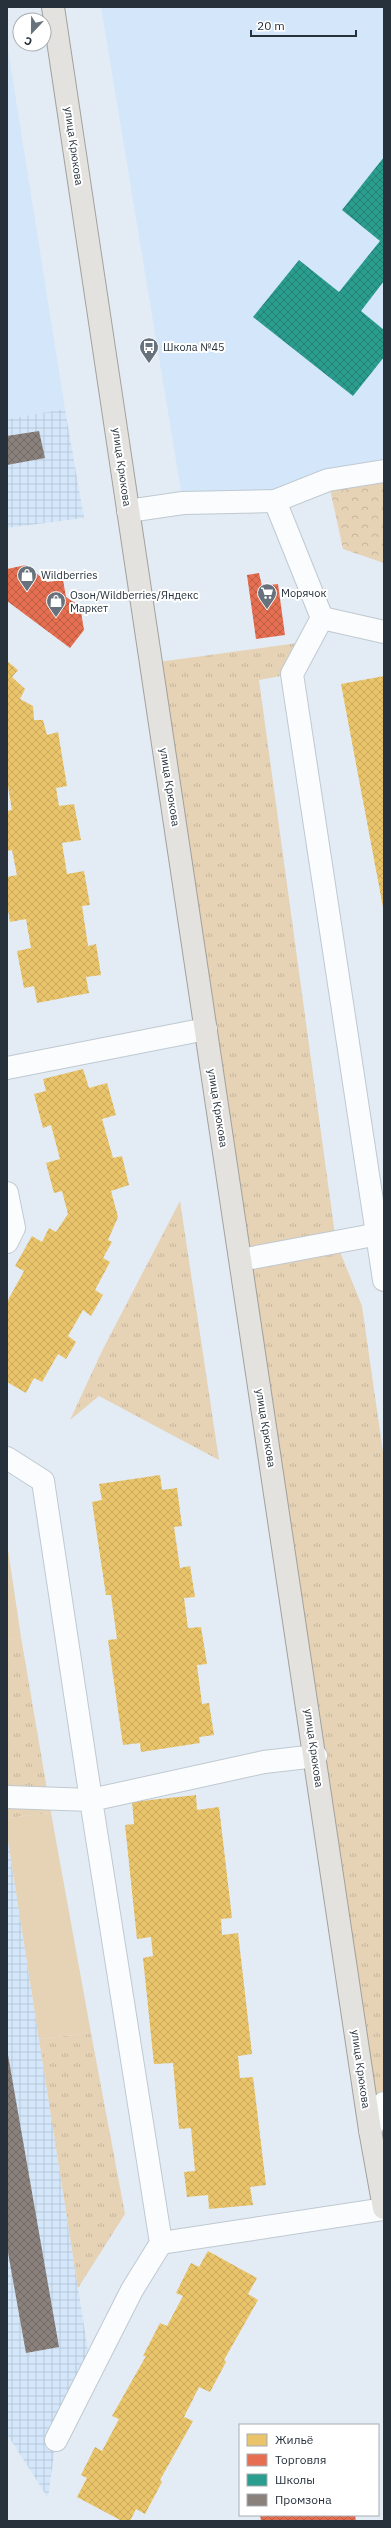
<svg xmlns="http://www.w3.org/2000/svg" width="391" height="2528" font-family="'IBM Plex Sans',sans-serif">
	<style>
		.built { fill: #d4e7fa }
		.industrial { fill: url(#industrial-grid) }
		.grass { fill: url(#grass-tufts) }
		.forest { fill: url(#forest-crowns) }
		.park { fill: #e6d2b5 }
		.homes { fill: url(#homes-cross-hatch) }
		.shops { fill: url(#shops-cross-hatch) }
		.schools { fill: url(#schools-cross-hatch) }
		.industry { fill: url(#industry-cross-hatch) }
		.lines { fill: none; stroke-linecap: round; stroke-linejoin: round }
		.minor-casing { stroke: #bfc9d1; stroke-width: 24 }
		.major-casing { stroke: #a3a19d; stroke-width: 24 }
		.minor { stroke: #fbfcfd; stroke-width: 22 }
		.major { stroke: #e4e2de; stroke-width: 22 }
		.labels { text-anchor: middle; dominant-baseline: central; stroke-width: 4; stroke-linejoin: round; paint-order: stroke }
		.street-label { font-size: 11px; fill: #26313c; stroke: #fff }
		.poi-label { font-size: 11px; fill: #26313c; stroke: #fff; text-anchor: start }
	</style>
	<defs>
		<pattern id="industrial-grid" width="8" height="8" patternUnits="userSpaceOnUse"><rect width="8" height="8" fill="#d4e7fa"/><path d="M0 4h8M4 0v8" fill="none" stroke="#b6c7d7"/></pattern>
		<pattern id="grass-tufts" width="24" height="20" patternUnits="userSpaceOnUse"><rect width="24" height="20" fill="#e6d2b5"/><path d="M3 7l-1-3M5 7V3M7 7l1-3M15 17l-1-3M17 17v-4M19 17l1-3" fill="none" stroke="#c5b59d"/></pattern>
		<pattern id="forest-crowns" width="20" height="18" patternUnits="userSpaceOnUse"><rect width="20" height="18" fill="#e6d2b5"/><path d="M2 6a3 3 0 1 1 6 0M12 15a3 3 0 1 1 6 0" fill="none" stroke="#c5b59d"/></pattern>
		<pattern id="homes-cross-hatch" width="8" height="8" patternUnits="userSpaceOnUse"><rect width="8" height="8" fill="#e9c46a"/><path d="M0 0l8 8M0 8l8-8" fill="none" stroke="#c8a95d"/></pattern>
		<pattern id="shops-cross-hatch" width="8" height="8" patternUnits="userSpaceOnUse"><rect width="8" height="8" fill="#e76f51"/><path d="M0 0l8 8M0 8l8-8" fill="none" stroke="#bb5c44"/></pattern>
		<pattern id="schools-cross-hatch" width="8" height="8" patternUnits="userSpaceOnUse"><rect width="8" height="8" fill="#2a9d8f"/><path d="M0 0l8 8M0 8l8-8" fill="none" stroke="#248176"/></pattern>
		<pattern id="industry-cross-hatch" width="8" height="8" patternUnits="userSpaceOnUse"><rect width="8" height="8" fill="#8a817c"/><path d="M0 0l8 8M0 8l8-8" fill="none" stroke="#716a67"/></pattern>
	</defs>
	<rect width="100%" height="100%" fill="#e3ecf4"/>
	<g class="built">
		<polygon points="101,7 384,7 384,471 275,501 183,503"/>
		<polygon points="7,43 65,409 7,419"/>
	</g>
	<g class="industrial">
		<polygon points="65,409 84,518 7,528 7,419"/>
		<polygon points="7,1834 91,2371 56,2440 48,2498 7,2434"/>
	</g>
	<g class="grass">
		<polygon points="305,642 292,674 259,680 336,1242 362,1306 384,1459 384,2103 370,2130 151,663"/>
		<polygon points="180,1201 219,1460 99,1396 70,1420 102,1351"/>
		<polygon points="21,1637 51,1813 7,1818 7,1640"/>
		<polygon points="91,2033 125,2214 78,2288 39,2039"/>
	</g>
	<polygon class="forest" points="384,471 384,563 343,549 328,480"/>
	<g class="park">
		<polygon points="7,1543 21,1637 7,1640"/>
		<polygon points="51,1813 91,2033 39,2039 7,1834 7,1818"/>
	</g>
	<g class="homes">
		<polygon points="7,661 18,670 12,677 25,689 20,699 33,706 34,720 43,720 47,735 58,732 67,786 56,788 59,806 74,804 81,840 62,843 67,874 84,871 90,905 82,906 88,946 96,944 101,975 86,977 89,993 37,1003 34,986 24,988 17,951 31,948 26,919 10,922 7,904 7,877 17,875 12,850 7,851 7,811 12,810 7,781"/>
		<polygon points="384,676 384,906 383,907 341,684"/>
		<polygon points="83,1069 89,1088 107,1083 116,1115 102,1119 113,1158 122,1156 129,1185 111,1191 118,1217 108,1240 112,1242 103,1258 110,1262 95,1290 103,1295 91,1316 83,1310 68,1336 76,1342 66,1359 58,1354 42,1382 34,1378 26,1393 7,1382 7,1302 24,1271 15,1266 32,1236 42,1242 49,1228 56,1232 68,1214 62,1191 54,1193 46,1163 60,1159 51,1125 43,1128 34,1094 46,1091 43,1079"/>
		<polygon points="160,1475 162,1490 177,1488 182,1526 174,1527 180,1568 190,1566 195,1597 184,1598 188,1628 201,1627 207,1664 197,1665 202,1704 209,1703 214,1735 199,1737 200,1743 141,1752 140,1743 123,1745 108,1640 117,1639 111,1595 106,1595 92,1502 102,1500 99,1484"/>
		<polygon points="196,1795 197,1810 219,1807 232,1918 221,1919 222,1935 238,1933 252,2054 238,2056 240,2078 253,2077 266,2185 250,2187 253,2205 209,2209 208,2195 187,2197 184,2172 195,2171 191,2128 179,2129 173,2063 154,2064 143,1958 153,1956 151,1937 137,1939 125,1825 134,1824 132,1802"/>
		<polygon points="208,2251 257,2278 248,2294 258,2300 224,2360 226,2362 210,2392 199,2387 184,2417 193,2421 160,2480 162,2482 145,2514 136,2509 130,2521 122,2521 77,2497 87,2478 81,2475 95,2447 102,2451 119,2419 112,2416 146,2356 143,2356 160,2323 167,2326 183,2296 176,2293 191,2263 199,2267"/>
	</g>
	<g class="shops">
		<polygon points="26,565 47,582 63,580 66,597 80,606 84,630 70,648 7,601 7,569"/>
		<polygon points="259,573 262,586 278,584 285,635 256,639 247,575"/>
		<polygon points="260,2515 355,2515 356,2521 261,2521"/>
	</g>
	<polygon class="schools" points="384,157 384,281 361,311 384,330 384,357 353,396 253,317 299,260 339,292 380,241 342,210"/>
	<g class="industry">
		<polygon points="39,431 45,458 7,465 7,436"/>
		<polygon points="8,2055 59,2347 26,2353 7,2247"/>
	</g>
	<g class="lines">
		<g class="minor-casing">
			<g id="minor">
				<polyline points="275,501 322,618"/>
				<polyline points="128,511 183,503 275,501 328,480 384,471"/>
				<polyline points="384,632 322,618 292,674 384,1280"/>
				<polyline points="7,1068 206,1029"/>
				<polyline points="7,1193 14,1228 7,1242"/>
				<polyline points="241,1260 384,1233"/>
				<polyline points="7,1458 43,1481 91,1800 7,1797"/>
				<polyline points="370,2130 384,2103"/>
				<polyline points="161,2243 384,2209"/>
				<polyline points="56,2440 132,2290 161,2243 91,1800 264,1762 316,1756"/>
			</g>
		</g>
		<g class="major-casing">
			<polyline id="major" points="53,7 370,2130 384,2208"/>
		</g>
		<use href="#minor" class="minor"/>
		<use href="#major" class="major"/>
	</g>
	<defs>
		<g id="bus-pin" transform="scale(1)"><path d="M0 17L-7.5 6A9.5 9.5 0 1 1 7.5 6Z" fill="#68727c" stroke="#fff"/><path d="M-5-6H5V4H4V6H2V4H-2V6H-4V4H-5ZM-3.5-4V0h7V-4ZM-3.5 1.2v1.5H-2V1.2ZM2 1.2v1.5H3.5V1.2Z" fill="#fff"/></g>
		<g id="shop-pin" transform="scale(1)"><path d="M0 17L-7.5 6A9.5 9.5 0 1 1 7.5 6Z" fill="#68727c" stroke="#fff"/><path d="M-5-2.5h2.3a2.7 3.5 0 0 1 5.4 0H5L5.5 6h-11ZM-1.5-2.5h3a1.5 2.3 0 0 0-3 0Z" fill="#fff"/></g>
		<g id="supermarket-pin" transform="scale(1)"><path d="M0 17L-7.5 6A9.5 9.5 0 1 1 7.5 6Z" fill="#68727c" stroke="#fff"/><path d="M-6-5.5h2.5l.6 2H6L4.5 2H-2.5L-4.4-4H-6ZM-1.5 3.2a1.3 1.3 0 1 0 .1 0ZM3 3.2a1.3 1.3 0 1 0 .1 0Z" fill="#fff"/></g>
	</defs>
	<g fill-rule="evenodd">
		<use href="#bus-pin" x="149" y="347"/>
		<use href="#shop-pin" x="27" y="575"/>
		<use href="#supermarket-pin" x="267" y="593"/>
		<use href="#shop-pin" x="56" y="601"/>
	</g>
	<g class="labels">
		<g class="street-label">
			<text transform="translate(74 146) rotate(82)">улица Крюкова</text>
			<text transform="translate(122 467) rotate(82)">улица Крюкова</text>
			<text transform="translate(170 787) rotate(81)">улица Крюкова</text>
			<text transform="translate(218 1108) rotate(81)">улица Крюкова</text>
			<text transform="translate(266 1428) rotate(81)">улица Крюкова</text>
			<text transform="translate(314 1748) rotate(82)">улица Крюкова</text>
			<text transform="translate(361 2069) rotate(82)">улица Крюкова</text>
		</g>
		<g class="poi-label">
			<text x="163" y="347">Школа №45</text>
			<text x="41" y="575">Wildberries</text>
			<text x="281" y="593">Морячок</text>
			<text x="70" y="595">Озон/Wildberries/Яндекс<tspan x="70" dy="13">Маркет</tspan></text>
		</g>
	</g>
	<rect width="391" height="2528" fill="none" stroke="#26313c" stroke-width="16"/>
	<rect x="239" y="2424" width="140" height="92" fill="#ffffff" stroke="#a8adb1"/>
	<rect x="247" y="2434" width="20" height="12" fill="#e9c46a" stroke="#a8adb1"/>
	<text x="275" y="2444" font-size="12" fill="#26313c">Жильё</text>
	<rect x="247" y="2454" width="20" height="12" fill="#e76f51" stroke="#a8adb1"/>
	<text x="275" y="2464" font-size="12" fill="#26313c">Торговля</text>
	<rect x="247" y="2474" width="20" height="12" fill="#2a9d8f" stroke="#a8adb1"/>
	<text x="275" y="2484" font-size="12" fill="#26313c">Школы</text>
	<rect x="247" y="2494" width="20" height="12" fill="#8a817c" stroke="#a8adb1"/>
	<text x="275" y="2504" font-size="12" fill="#26313c">Промзона</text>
	<g transform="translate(32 32) rotate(202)"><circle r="19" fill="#ffffff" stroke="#a8adb1"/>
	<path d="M0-3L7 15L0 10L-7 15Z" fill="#68727c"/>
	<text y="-6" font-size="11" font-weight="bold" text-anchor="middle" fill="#26313c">С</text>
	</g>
	<path d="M251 30v6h105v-6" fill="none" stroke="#26313c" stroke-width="2"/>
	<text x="257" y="30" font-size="12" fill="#26313c" stroke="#ffffff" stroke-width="3" paint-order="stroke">20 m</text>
</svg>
